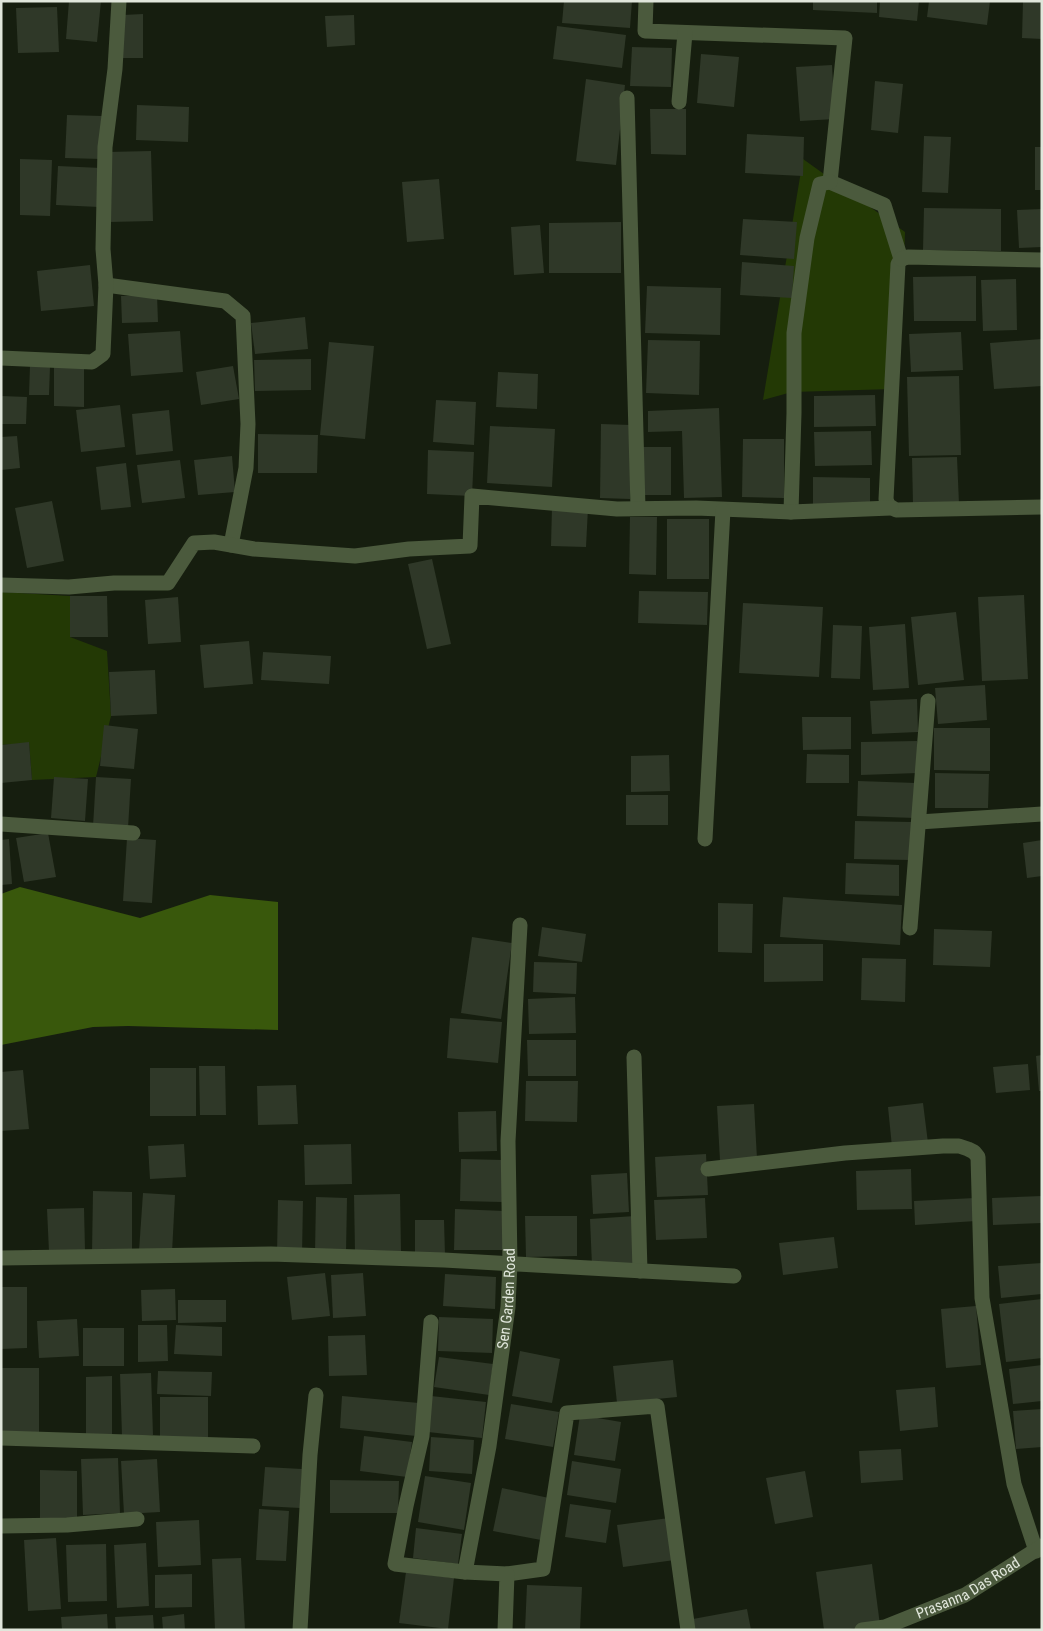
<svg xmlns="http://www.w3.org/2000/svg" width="1043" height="1631" font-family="'Roboto Condensed',sans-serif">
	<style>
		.green { fill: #233905 }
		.water { fill: #39580c }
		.building { fill: #2f3828 }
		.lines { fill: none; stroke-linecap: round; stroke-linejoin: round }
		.street { stroke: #4b5a3d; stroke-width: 15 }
		.labels { text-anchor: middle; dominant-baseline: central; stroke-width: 4; stroke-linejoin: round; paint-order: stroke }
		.street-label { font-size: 15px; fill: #e0e6db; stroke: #050703 }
	</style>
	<rect width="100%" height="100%" fill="#161e0f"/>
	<g class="green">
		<polygon points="803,159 905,232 904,263 893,389 792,392 763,400"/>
		<polygon points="1,592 70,596 70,637 107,651 111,716 96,777 32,780 29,743 1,745"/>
	</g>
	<polygon class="water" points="20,887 140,918 210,895 278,902 278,1030 128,1026 93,1027 1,1045 1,894"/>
	<g class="building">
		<polygon points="69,1 101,1 97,42 66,39"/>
		<polygon points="564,1 632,1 630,28 562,23"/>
		<polygon points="813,1 877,1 877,13 813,10"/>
		<polygon points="880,1 919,1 917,21 879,17"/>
		<polygon points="929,1 990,1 987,25 927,17"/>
		<polygon points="1023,1 1042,1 1042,39 1022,38"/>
		<polygon points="57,7 59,52 18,53 16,8"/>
		<polygon points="143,14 143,58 122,58 123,15"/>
		<polygon points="354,15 355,45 327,47 325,16"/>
		<polygon points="557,26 626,35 622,68 553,59"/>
		<polygon points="632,47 672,48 671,87 630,86"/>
		<polygon points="701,54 739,57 734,107 697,103"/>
		<polygon points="832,65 835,119 800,121 796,67"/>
		<polygon points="586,79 625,85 616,165 576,161"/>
		<polygon points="875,81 903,84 898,133 871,130"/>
		<polygon points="137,105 189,107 188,142 136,140"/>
		<polygon points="650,109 686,109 686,155 651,154"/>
		<polygon points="67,115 102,116 101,159 65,158"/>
		<polygon points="747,134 804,137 803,176 745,173"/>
		<polygon points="924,136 951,137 948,193 922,192"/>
		<rect x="1035" y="147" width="7" height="43"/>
		<polygon points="151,151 153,221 109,222 107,152"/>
		<polygon points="20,159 52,160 50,216 20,215"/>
		<polygon points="58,166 101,168 99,207 56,205"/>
		<polygon points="439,179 444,239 407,242 402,182"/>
		<polygon points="924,208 1001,209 1001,251 923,250"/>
		<polygon points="1042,209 1042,247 1019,248 1017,210"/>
		<polygon points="743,219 797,222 794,259 740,255"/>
		<polygon points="621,222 621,273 549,273 549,223"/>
		<polygon points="540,225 544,273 514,275 511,227"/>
		<polygon points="742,262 794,266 792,298 740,295"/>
		<polygon points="90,265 94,306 41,311 37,271"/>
		<polygon points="976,276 976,321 914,321 913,277"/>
		<polygon points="1016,279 1017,330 983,331 981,280"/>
		<polygon points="647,286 721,288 720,335 645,333"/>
		<polygon points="157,295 158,322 122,323 121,296"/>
		<polygon points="305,317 308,349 255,354 251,323"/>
		<polygon points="180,331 183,372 131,376 128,334"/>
		<polygon points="961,332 963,370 911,372 909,334"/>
		<polygon points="1042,339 1042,386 994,389 990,343"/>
		<polygon points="648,340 700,341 699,395 646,393"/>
		<polygon points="329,342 374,346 365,439 320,435"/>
		<polygon points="311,359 311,390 255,391 254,360"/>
		<polygon points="30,366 50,367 49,395 29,395"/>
		<polygon points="233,366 239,399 201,405 196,372"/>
		<polygon points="54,367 84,367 84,407 54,406"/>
		<polygon points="498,372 538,374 537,409 496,407"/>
		<polygon points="959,376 961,455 909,456 907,377"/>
		<polygon points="875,395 876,426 814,427 814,396"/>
		<polygon points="1,396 27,397 26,424 1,424"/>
		<polygon points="436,400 476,402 474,445 433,442"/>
		<polygon points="120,405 125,447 81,452 76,410"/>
		<polygon points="719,408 722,497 684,498 682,431 648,432 648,411"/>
		<polygon points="169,410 173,451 136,455 132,414"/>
		<polygon points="601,424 631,425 630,499 600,498"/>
		<polygon points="490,426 555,429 552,487 487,483"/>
		<polygon points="871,431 872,465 815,466 814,432"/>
		<polygon points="258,434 318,435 317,473 258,473"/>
		<polygon points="17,436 20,468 1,470 1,437"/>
		<polygon points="743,439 784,439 784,498 742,497"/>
		<rect x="642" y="447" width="29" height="48"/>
		<polygon points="428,450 474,452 472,496 427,494"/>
		<polygon points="232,456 235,492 198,495 194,460"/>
		<polygon points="957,457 959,504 913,505 912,458"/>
		<polygon points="180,460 185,498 142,503 137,465"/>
		<polygon points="126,463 131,507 101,510 96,467"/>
		<polygon points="813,477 870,478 870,506 813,505"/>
		<polygon points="52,501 64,561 27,568 15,508"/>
		<polygon points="552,507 588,508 586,547 551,546"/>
		<polygon points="630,517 657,517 656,575 629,574"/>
		<rect x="667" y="519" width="42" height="60"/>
		<polygon points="432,559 451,644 427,649 408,564"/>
		<polygon points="639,591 708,592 707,625 638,623"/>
		<polygon points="1024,595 1028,679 982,681 978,597"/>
		<polygon points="70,596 107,596 108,637 70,637"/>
		<polygon points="178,597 181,642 148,644 145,600"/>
		<polygon points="743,603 823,607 819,677 739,673"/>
		<polygon points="956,612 964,680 918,685 911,617"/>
		<polygon points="905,624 909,688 873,690 869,627"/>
		<polygon points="833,625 862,626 860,679 831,678"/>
		<polygon points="249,641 253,684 204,688 200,645"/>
		<polygon points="263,652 331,656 329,684 261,680"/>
		<polygon points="155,670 157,714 111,716 109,672"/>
		<polygon points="985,685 987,720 938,724 935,688"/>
		<polygon points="917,699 918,732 872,734 870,701"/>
		<polygon points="802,717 851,717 851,749 803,750"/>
		<polygon points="104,725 138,729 134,769 100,766"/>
		<polygon points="934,728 990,728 990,771 934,770"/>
		<polygon points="917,741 918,773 861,775 861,742"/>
		<polygon points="29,742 32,780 1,783 1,745"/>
		<polygon points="807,754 849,755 849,783 806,783"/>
		<polygon points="669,755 670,791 631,792 631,756"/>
		<polygon points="935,773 989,774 988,808 935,808"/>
		<polygon points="54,777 88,779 85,821 51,818"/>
		<polygon points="96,777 131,779 128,828 93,826"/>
		<polygon points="858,781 916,783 915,818 857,816"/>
		<rect x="626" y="795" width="42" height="30"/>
		<polygon points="855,821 912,822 911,860 854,859"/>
		<polygon points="48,833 56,877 24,882 16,838"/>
		<polygon points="127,838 156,840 152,903 123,901"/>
		<polygon points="9,839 12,884 1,885 1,840"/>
		<polygon points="1042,840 1042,876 1027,878 1023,843"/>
		<polygon points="846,863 899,865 899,896 845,894"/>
		<polygon points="783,897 902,905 900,945 780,937"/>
		<polygon points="718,903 753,904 752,953 718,952"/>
		<polygon points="542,927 586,934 582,962 538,956"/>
		<polygon points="934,929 992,931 990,967 933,965"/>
		<polygon points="472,937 512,943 501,1019 461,1013"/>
		<polygon points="764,944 823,944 823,981 764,982"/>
		<polygon points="862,958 906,959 905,1002 861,1000"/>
		<polygon points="534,962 577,963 576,994 533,992"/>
		<polygon points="575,997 576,1033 529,1034 528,999"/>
		<polygon points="450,1018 502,1022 498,1063 447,1058"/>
		<polygon points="527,1040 576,1040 576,1076 528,1076"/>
		<polygon points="1042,1055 1042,1091 1039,1091 1036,1056"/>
		<polygon points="1028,1064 1030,1090 996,1093 993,1067"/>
		<polygon points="199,1066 225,1066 226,1115 200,1115"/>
		<rect x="150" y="1068" width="46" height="48"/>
		<polygon points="23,1070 29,1129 1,1131 1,1072"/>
		<polygon points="526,1081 578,1081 577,1122 525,1121"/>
		<polygon points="296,1085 298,1124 258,1125 257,1086"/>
		<polygon points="923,1103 928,1143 892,1147 888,1107"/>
		<polygon points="754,1104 757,1159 720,1161 717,1106"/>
		<polygon points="496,1111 497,1151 459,1152 458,1112"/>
		<polygon points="184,1144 186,1177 150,1179 148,1146"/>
		<polygon points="351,1144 352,1184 305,1185 304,1145"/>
		<polygon points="706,1154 708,1195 657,1197 655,1157"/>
		<polygon points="461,1159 503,1160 502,1202 460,1201"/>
		<polygon points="911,1169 912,1209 857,1210 856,1171"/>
		<polygon points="627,1173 629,1212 593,1214 591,1175"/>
		<polygon points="93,1191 132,1192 132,1253 92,1253"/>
		<polygon points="143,1193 175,1195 172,1253 139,1251"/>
		<polygon points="400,1194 401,1251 355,1252 354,1195"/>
		<polygon points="1042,1196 1042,1223 993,1225 992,1198"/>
		<polygon points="316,1197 347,1198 346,1253 315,1253"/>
		<polygon points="705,1198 707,1238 656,1240 654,1200"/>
		<polygon points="975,1198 976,1221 915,1225 914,1201"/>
		<polygon points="278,1200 303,1201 302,1255 277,1254"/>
		<polygon points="84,1208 85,1250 49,1252 47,1209"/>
		<polygon points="455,1209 504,1211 503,1250 454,1250"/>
		<polygon points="525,1216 577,1216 577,1256 526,1257"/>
		<polygon points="635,1216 638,1264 592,1266 590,1219"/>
		<polygon points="415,1220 444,1220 445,1255 415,1255"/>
		<polygon points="834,1237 838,1268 783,1275 779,1243"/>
		<polygon points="1042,1263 1042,1294 1001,1298 998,1266"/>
		<polygon points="325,1273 330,1316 292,1320 287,1277"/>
		<polygon points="363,1273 366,1316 333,1318 331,1275"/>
		<polygon points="445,1274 496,1277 495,1309 443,1306"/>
		<polygon points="1,1287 27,1287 27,1348 1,1349"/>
		<polygon points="175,1289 176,1320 142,1321 141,1290"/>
		<polygon points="1042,1299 1042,1358 1006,1362 999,1304"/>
		<polygon points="178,1300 226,1300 226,1322 178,1323"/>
		<polygon points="976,1306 981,1365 946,1368 941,1309"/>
		<polygon points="439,1317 493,1319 492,1353 438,1351"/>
		<polygon points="77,1319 79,1356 39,1358 37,1321"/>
		<polygon points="138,1325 167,1325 168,1361 138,1362"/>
		<polygon points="176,1325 222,1327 222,1356 174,1354"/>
		<rect x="83" y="1328" width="41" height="38"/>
		<polygon points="365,1335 367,1375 329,1376 328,1336"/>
		<polygon points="520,1351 560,1359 552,1403 512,1396"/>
		<polygon points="439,1357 493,1364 489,1395 434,1387"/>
		<polygon points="673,1360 677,1397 617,1403 613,1366"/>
		<polygon points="1042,1365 1042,1401 1013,1404 1009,1369"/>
		<polygon points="2,1368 39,1368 39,1435 2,1436"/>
		<polygon points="158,1371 212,1372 211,1396 157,1394"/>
		<polygon points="151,1373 153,1435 122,1436 120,1374"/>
		<polygon points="112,1376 112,1441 86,1441 86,1377"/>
		<polygon points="935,1387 938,1427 900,1431 896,1390"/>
		<polygon points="342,1396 419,1403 416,1436 340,1428"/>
		<polygon points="431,1396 486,1402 482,1438 428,1432"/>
		<rect x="160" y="1397" width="48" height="45"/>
		<polygon points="511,1404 559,1412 553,1447 505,1439"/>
		<polygon points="1042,1409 1042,1447 1016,1449 1013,1411"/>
		<polygon points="580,1415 621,1422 615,1461 574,1455"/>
		<polygon points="364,1436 412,1442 407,1477 360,1471"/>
		<polygon points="431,1437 474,1440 472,1474 429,1471"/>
		<polygon points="901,1449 903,1480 861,1483 859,1451"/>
		<polygon points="118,1458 120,1513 83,1515 81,1459"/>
		<polygon points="157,1459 160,1512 124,1514 121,1461"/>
		<polygon points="572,1461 621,1469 616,1503 567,1495"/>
		<polygon points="265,1467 302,1469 300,1508 262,1506"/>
		<polygon points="40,1470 77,1471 77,1520 40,1519"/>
		<polygon points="805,1471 813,1517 775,1524 766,1478"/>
		<polygon points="425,1476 471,1483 464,1530 418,1522"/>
		<polygon points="330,1480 399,1481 398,1513 330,1513"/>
		<polygon points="502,1488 549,1498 541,1540 493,1531"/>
		<polygon points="570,1504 611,1510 606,1543 565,1537"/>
		<polygon points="259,1509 289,1511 286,1561 256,1560"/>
		<polygon points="669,1518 675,1560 623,1567 617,1525"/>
		<polygon points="199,1520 201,1565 158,1567 156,1522"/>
		<polygon points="416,1528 462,1534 458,1564 413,1558"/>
		<polygon points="56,1538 61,1609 28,1611 24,1540"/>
		<polygon points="146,1543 149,1606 117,1608 114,1545"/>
		<polygon points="106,1544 107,1601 68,1602 66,1545"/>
		<polygon points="241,1558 245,1630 215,1630 212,1559"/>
		<polygon points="872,1564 880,1625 842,1630 824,1630 816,1572"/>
		<polygon points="406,1572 454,1578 448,1629 399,1623"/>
		<polygon points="192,1574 192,1607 155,1608 155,1575"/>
		<polygon points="527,1585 582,1587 580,1630 525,1630"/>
		<polygon points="747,1609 751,1630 695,1630 693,1619"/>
		<polygon points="107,1614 108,1630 62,1630 61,1617"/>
		<polygon points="184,1614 185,1630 163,1630 162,1617"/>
		<polygon points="153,1615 154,1630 116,1630 115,1617"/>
	</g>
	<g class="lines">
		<g class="street">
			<polyline points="646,1 645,31 845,38 830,182 884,205 901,259 898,264 886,499 888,505 896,510 1042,507"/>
			<polyline points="627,98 638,508"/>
			<polyline points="679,102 685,33"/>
			<polyline points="901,259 908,257 1042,260"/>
			<polyline points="106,285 225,301 243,316 248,424 246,468 231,545"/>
			<polyline points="1,358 92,362 103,354 106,285 103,249 105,147 115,69 119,1"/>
			<polyline points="791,512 794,413 794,333 807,238 820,184 830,182"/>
			<polyline points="1,585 69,587 114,583 168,583 194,543 214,542 254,549 355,556 409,549 470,546 472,496 617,509 696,508 791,512 891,508"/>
			<polyline points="919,822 1042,814"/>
			<polyline points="1,824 133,833"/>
			<polyline points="705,839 723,510"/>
			<polyline points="910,928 928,701"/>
			<polyline points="634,1057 640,1271"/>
			<polyline points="708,1169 845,1153 943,1146 959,1146 968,1149 974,1152 978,1157 982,1298 1014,1484 1036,1551"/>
			<polyline points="1,1258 271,1254 444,1260 734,1276"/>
			<polyline points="431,1322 422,1436 406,1506 395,1564 465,1572"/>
			<polyline points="1,1438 253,1446"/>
			<polyline points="1,1526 67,1525 137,1519"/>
			<polyline points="507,1574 543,1569 567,1413 657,1406 688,1630"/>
			<polyline points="300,1630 310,1455 316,1395"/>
			<path id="s1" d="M505,1630L507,1574L465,1572L489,1446L508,1307L510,1264L508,1141L520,925"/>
			<path id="s2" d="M862,1630L885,1627L965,1595L1042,1546"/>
		</g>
	</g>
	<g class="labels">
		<g class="street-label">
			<text stroke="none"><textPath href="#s1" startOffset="375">Sen Garden Road</textPath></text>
			<text stroke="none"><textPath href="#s2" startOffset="115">Prasanna Das Road</textPath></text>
		</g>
	</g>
	<rect width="1043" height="1631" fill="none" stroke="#e0e6db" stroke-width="5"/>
</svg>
